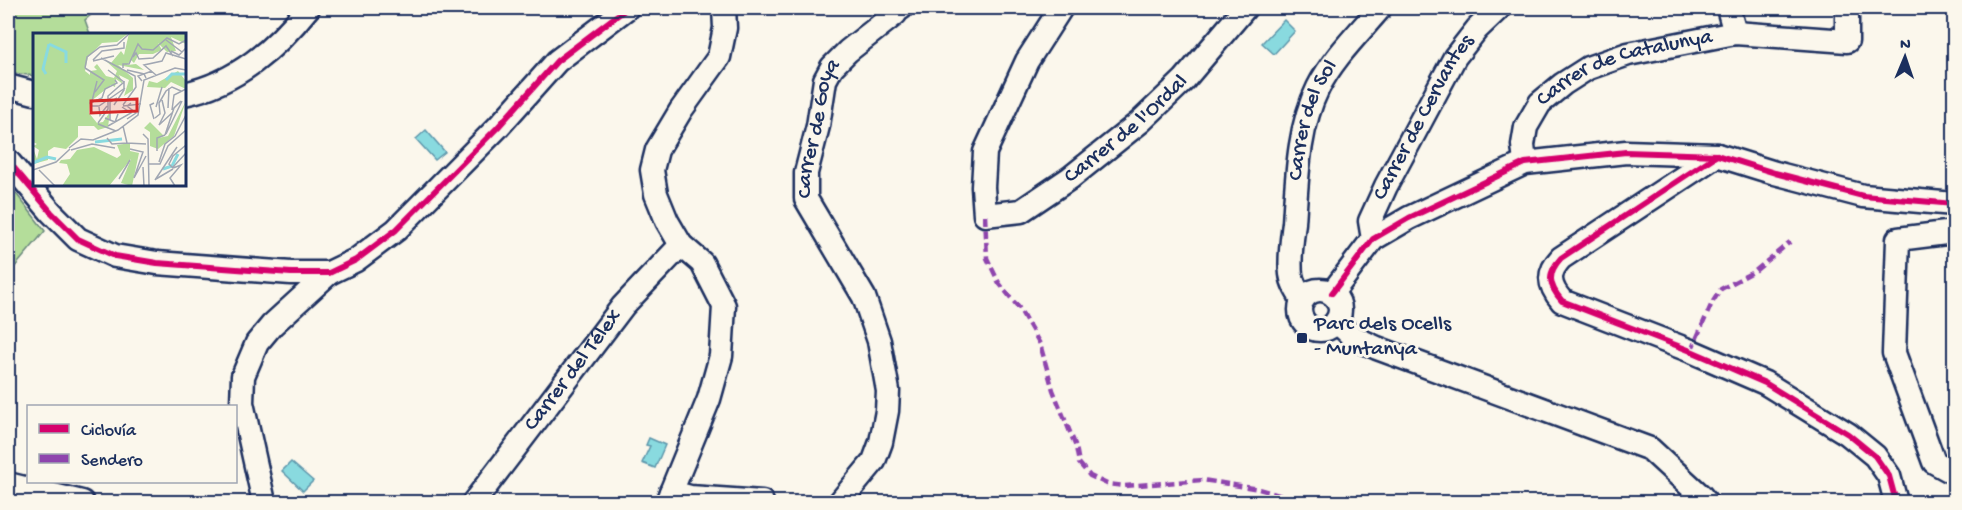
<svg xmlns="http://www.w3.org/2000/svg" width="1962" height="510" font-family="'Gochi Hand',sans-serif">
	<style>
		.green { fill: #b4dd9a; stroke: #68867c; stroke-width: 1.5 }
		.water { fill: #89dadf; stroke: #5d96ab; stroke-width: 1.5 }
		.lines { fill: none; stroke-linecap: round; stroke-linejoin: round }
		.minor-casing { stroke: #1b2f5e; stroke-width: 27 }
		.minor { stroke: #fbf7ec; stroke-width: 22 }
		.quiet { stroke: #8e44ad; stroke-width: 4.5; stroke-dasharray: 9 4.5; stroke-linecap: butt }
		.cycleway-casing { stroke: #fbf7ec; stroke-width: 10 }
		.cycleway { stroke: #d6006c; stroke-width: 6 }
		.poi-dot { fill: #1b2f5e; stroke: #fbf7ec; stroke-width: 2 }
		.labels { text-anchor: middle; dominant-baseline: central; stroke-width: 6; stroke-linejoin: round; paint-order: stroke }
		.street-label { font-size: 22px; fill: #1b2f5e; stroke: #fbf7ec }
		.poi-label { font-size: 22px; fill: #1b2f5e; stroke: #fbf7ec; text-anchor: start }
		.inset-river { fill: none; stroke: #89dadf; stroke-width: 3 }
		.inset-road { fill: none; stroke: #a1a7b3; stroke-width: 1.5 }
		.view { fill: #d62828; fill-opacity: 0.15; stroke: #d62828; stroke-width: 3 }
		.inset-edge { fill: none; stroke: #1b2f5e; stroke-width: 3 }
	</style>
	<rect width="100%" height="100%" fill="#fbf7ec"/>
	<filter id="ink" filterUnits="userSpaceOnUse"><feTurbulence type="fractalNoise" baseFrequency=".0167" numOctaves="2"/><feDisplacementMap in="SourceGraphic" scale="12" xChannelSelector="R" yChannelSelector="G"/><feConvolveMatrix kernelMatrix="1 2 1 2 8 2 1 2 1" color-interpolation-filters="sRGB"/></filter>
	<g filter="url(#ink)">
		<g class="green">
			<polygon points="8,8 99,8 85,20 90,34 34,34 34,76 8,72"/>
			<polygon points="8,183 45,231 8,275"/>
		</g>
		<g class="water">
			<polygon points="1284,20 1295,31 1274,54 1262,43"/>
			<polygon points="426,130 445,152 435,160 416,139"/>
			<polygon points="649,438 665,445 655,468 642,463 650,446 646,445"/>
			<polygon points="291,462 313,481 303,491 282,471"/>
		</g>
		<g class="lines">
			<g class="minor-casing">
				<g id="minor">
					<path id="s1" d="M1061,8L1027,61L985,152L983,187L985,215L1021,211L1070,178L1140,122L1184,80L1245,8"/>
					<polyline points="1728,8 1735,33"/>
					<polyline points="8,86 34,93"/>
					<path d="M184,94C237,83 276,48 308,8"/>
					<path d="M1717,155L1561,258C1547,273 1548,285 1562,301L1691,351L1765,383L1848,434L1875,456L1889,476L1896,502"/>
					<polyline points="8,161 51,212 78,239 115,256 157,263 291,273 329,273 356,260 396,230 498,127 557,61 627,8"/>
					<path id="s2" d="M1525,163L1523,145L1526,127L1540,103L1563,84L1588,68L1628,54L1735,33L1847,41V8"/>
					<polyline points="1954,232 1898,239 1894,353 1934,462 1954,473"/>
					<path id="s3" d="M1373,239L1370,221L1386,186L1455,57L1477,29L1499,8"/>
					<circle cx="1320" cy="310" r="20"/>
					<polyline points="1332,293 1373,239 1409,218 1525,163 1626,152 1717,155 1775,173 1863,196 1954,204"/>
					<path id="s4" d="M1302,299C1297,291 1292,283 1291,274C1289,258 1292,239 1294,223C1297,179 1298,128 1318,88C1333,58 1359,33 1380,8"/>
					<polyline points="1337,322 1353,337 1377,348 1650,449 1701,496 1706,502"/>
					<polyline points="8,484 82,502"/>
					<polyline points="671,492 690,497 762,502"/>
					<polyline points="264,502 242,403 243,376 257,343 272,325 329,273"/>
					<path id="s5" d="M474,502L623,306L681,245"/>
					<polyline points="667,502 709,399 721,356 724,306 702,263 681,245 667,221 656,194 652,170 657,150 681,110 719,57 725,28 724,8"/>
					<path id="s6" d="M840,502L874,461L881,442L887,411L888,391L879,341L864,297L806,199V173L818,126L825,80L832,67L848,51L895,14V12L901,8"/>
				</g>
			</g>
			<use href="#minor" class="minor"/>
			<g class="quiet">
				<polyline points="985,215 987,258 999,283 1019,308 1040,344 1053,390 1076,447 1079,463 1090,476 1107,484 1125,486 1203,480 1259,489 1302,502"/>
				<polyline points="1691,351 1712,303 1721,289 1755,271 1790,242"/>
			</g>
			<g class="cycleway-casing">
				<g id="cycleway">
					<path d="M1717,155L1561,258C1547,273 1548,285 1562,301L1691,351L1765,383L1848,434L1875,456L1889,476L1896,502"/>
					<polyline points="8,161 51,212 78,239 115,256 157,263 291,273 329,273 356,260 396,230 498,127 557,61 627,8"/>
					<polyline points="1332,293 1373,239 1409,218 1525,163 1626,152 1717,155 1775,173 1863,196 1954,204"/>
				</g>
			</g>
			<use href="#cycleway" class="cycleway"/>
		</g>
	</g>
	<rect class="poi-dot" x="1296" y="332" width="12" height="12" rx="3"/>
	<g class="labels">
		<g class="street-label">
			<text stroke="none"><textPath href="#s2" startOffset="158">Carrer de Catalunya</textPath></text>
			<text stroke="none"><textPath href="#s3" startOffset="135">Carrer de Cervantes</textPath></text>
			<text stroke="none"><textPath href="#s4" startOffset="184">Carrer del Sol</textPath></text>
			<text stroke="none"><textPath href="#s1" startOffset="396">Carrer de l'Ordal</textPath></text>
			<text stroke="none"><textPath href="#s6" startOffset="408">Carrer de Goya</textPath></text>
			<text stroke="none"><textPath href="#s5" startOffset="165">Carrer del Télex</textPath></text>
		</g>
		<g class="poi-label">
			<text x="1314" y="325">Parc dels Ocells<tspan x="1314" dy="25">- Muntanya</tspan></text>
		</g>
	</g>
	<g transform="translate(33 33)">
		<rect width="153" height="153" fill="#fbf7ec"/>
		<path d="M0,0H153V11L138,4L143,18L134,19L125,10L129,17L120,21H106L101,30L98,27L94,32L103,31L111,37L85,32L100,45V57L91,63L96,47L86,42L90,51L83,46L82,54L78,52L57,69L56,80L64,90L70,89L77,79L75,94L65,97L61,93H45V104L33,116L21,114L15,118V127L0,131V115L4,126L6,117L0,113L4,111L0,109ZM96,0L91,22L88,18L78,30L73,28L84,38L81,45L73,43L64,31L61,34L64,37L57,38V42L52,38L55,24L69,10L84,9ZM145,38L153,48V56L138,49L132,55L114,54L116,48L124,50ZM153,68L141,103L125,116L117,113V99L111,95L117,89L131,103L125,105L135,103ZM97,110V118L106,120L99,153L88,150L98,126L76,153H29L37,141L34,131L26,130L28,127L37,126L44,117L61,114L84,125L88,122L84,112Z" fill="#b4dd9a" fill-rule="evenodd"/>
		<path class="inset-river" d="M16,11L33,19V30M13,41L10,36L16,11M133,47L139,41H153M62,109L89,106M0,130L14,124L23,126M130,136L139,133L145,121"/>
		<path class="inset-road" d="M133,7L149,19M138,18L146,22L153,15M100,24L103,20L106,26L120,25L133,13L140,23M68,25L102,43L103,54L90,72M60,27L69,18L91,15V9M60,28L81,23M52,35L54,24L67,14L84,12L96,1M52,35L71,47L62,59M90,35V31H96L105,11L109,16L120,17L134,5L146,11L153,7M94,37L111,41L113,45M123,42L111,32L129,28L133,20L153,26M82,47L84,50L72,56L69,65L57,70L59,73H66L92,55M109,48L105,43L119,38M129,67L132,80L126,92L140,79M59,68L64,48M81,72L91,57V48M90,73L108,71M66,74L67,82L74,73M123,74L129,54M135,75L136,55M139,77L141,62L153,56M72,85L82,89L85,81M122,85L127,81L126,70L133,58L139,54L148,58M94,86L103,80L94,73L98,70M121,86L117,72L121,70M77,88V69L84,65M65,90L75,76V63L91,49L75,37M65,91L83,98M75,93L98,80L89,74M90,93L94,110L113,111M110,101L115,106L116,153M133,101L149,68M132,102L141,75L148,68M74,105L79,111L94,110M36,115L48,106L60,107L85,97L105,82L111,47L142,35L153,37M97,116L110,119L101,145M38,117L59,111L82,115M124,118V105L132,102M126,129L132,111L142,103L153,82M116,131H127L135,113L153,97M110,134L111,153M140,134L153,120M140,135L148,132L137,145L142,153M140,135L136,131L140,123L153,112M0,137L23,129L37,116M6,137L22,153M101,145L113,123M86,146L97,127M123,146L140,136M122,147L144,114"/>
		<path class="view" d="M104,66V78L58,80V68Z"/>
		<rect width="153" height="153" class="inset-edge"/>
	</g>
	<rect width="1962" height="510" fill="none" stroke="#fbf7ec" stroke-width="30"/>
	<rect x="15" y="15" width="1932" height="480" fill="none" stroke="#1b2f5e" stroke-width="2" filter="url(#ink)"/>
	<rect x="27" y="405" width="210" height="78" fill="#fbf7ec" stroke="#a1a7b3" stroke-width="1.5"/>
	<rect x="39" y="424" width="30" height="9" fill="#d6006c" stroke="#a1a7b3" stroke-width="1.5"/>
	<text x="81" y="435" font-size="18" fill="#1b2f5e">Ciclovía</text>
	<rect x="39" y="454" width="30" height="9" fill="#8e44ad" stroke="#a1a7b3" stroke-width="1.5"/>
	<text x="81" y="465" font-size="18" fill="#1b2f5e">Sendero</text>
	<g transform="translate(1905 57) rotate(2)" stroke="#fbf7ec" stroke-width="4.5" paint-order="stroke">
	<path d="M0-4.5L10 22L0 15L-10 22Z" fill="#1b2f5e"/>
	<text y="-9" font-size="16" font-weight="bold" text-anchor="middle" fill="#1b2f5e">N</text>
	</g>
</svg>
